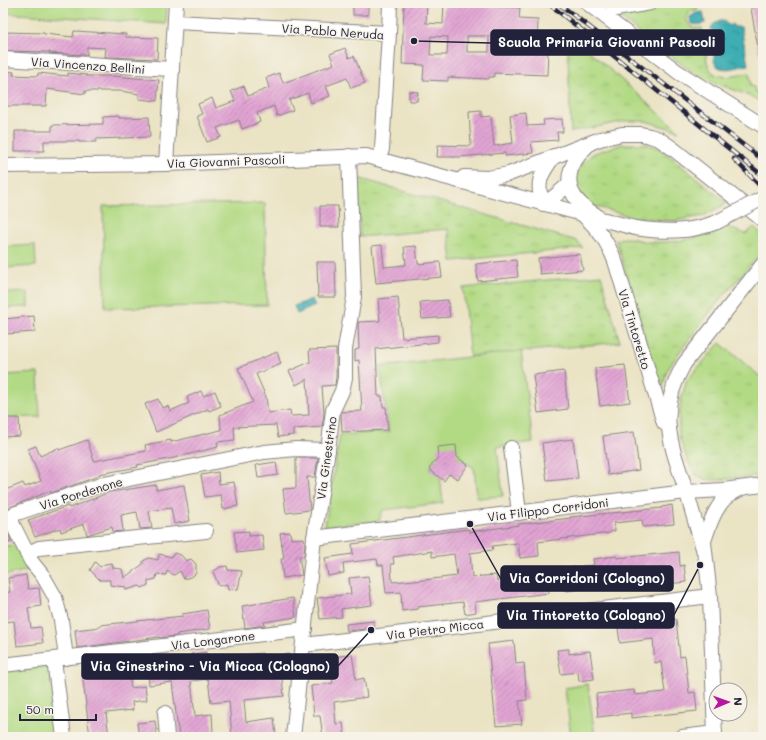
<svg xmlns="http://www.w3.org/2000/svg" width="766" height="740" font-family="Mali,sans-serif">
	<style>
		.grass { fill: url(#grass-tufts); stroke: #6a7e60 }
		.green { fill: #b2da84; stroke: #6a7e60 }
		.water { fill: url(#water-ripples); stroke: #2f6878 }
		.building { fill: url(#building-hatch); fill-rule: evenodd }
		.lines { fill: none; stroke-linecap: round; stroke-linejoin: round }
		.minor-casing { stroke: #868280; stroke-width: 16 }
		.minor { stroke: #fff; stroke-width: 14 }
		.rail-casing { stroke: #22223b; stroke-width: 4.5 }
		.rail { stroke: #f7f3e8; stroke-width: 3; stroke-dasharray: 9; stroke-linecap: butt }
		.minor-bridge-casing { stroke: #868280; stroke-width: 16; stroke-linecap: butt }
		.minor-bridge { stroke: #fff; stroke-width: 14 }
		.labels { text-anchor: middle; dominant-baseline: central; stroke-width: 3; stroke-linejoin: round; paint-order: stroke }
		.street-label { font-size: 12px; fill: #22223b; stroke: #f7f3e8 }
		.leader { fill: none; stroke: #22223b; stroke-width: 1.5 }
		.callout-dot { fill: #22223b; stroke: #f7f3e8; stroke-width: 1.5 }
		.callout { fill: #22223b; stroke: #22223b; stroke-width: 1.5 }
		.callout-label { font-size: 13px; text-anchor: middle; font-weight: bold; fill: #fff }
	</style>
	<defs>
		<pattern id="grass-tufts" width="24" height="20" patternUnits="userSpaceOnUse"><rect width="24" height="20" fill="#b2da84"/><path d="M3 7l-1-3M5 7V3M7 7l1-3M15 17l-1-3M17 17v-4M19 17l1-3" fill="none" stroke="#99bb73"/></pattern>
		<pattern id="water-ripples" width="26" height="14" patternUnits="userSpaceOnUse"><rect width="26" height="14" fill="#3caeb4"/><path d="M2 4q2-2 4 0t4 0M15 11q2-2 4 0t4 0" fill="none" stroke="#328d94"/></pattern>
		<pattern id="building-hatch" width="6" height="6" patternUnits="userSpaceOnUse"><rect width="6" height="6" fill="#e2a5d4"/><path d="M-1 1l2-2M0 6l6-6M5 7l2-2" fill="none" stroke="#b786ad"/></pattern>
	</defs>
	<rect width="100%" height="100%" fill="#f7f3e8"/>
	<filter id="ink" filterUnits="userSpaceOnUse"><feTurbulence type="fractalNoise" baseFrequency=".025" numOctaves="2"/><feDisplacementMap in="SourceGraphic" scale="8" xChannelSelector="R" yChannelSelector="G"/><feConvolveMatrix kernelMatrix="1 2 1 2 8 2 1 2 1" color-interpolation-filters="sRGB"/></filter>
	<filter id="wash" filterUnits="userSpaceOnUse"><feTurbulence type="fractalNoise" baseFrequency=".012" numOctaves="4" result="noise"/><feDisplacementMap in="SourceGraphic" scale="16" xChannelSelector="R" yChannelSelector="G"/><feGaussianBlur stdDeviation="0.9" result="paint"/><feColorMatrix in="noise" values="0 0 0 0 0 0 0 0 0 0 0 0 0 0 0 0 0 1.4 0 .05"/><feComposite in="paint" operator="in"/></filter>
	<g filter="url(#wash)">
		<rect width="100%" height="100%" fill="#eae3c4"/>
		<g class="grass">
			<path d="M670,3H697L698,9C681,12 685,31 702,28L704,43L698,44L699,49H706C706,54 706,60 708,65C714,83 736,75 749,73L751,86L754,87L756,93H763V103L748,95L701,78L649,41L614,12Z"/>
			<polygon points="567,31 679,131 645,121 626,121 571,132"/>
			<polygon points="623,144 646,144 661,149 727,203 703,216 674,221 632,217 587,204 576,189 577,167 594,153"/>
			<polygon points="358,178 577,241 583,248 452,261 448,229 360,237"/>
			<path d="M724,226L746,234L754,227L763,235V251L712,309L678,354L667,371L661,392L616,240C628,235 638,241 649,242C678,243 699,239 724,226Z"/>
			<polygon points="601,275 620,342 470,357 463,288"/>
			<polygon points="720,343 763,379 763,475 717,480 705,479 695,474 687,459 679,437 679,419 681,400 687,380"/>
		</g>
		<g class="green">
			<polygon points="3,3 167,3 166,24 3,13"/>
			<polygon points="265,203 267,305 105,308 103,206"/>
			<polygon points="35,245 36,266 3,268 3,247"/>
			<polygon points="28,292 28,307 3,308 3,293"/>
			<polygon points="521,351 533,442 497,447 503,496 477,498 474,468 457,457 438,457 429,469 440,477 443,503 383,510 379,521 325,526 340,435 389,432 380,367"/>
			<polygon points="38,373 40,417 3,418 3,375"/>
			<polygon points="16,545 28,570 3,576 3,546"/>
			<polygon points="49,666 58,737 3,737 3,671"/>
			<polygon points="588,684 595,737 571,737 565,688"/>
		</g>
		<g class="water">
			<path d="M703,12L705,23C700,24 696,26 691,23L690,17L696,13Z"/>
			<path d="M720,21H724L729,26L732,24L734,27H741L748,65C741,66 733,69 726,69C712,69 710,53 721,47L722,43L713,37L711,28L714,24Z"/>
			<polygon points="312,299 315,306 297,314 294,306"/>
		</g>
		<g id="blocks">
			<g class="building">
				<rect x="353" y="3" width="15" height="12"/>
				<path d="M404,3H427L426,23L443,24L444,3H464V5L520,8L519,19L538,20L537,49L548,50L547,75L494,73V77H489V79L448,77V81L423,80L424,65L402,64ZM431,36L448,37L447,55H430ZM467,36H489V52H467Z"/>
				<polygon points="750,3 763,3 763,53 759,53"/>
				<polygon points="74,31 126,34 126,37 158,38 157,59 105,57 106,48 87,47 87,55 49,53 50,52 3,51 3,32 44,33 44,34 73,37"/>
				<polygon points="345,48 349,58 354,56 365,83 351,88 347,78 326,86 330,96 311,103 308,93 289,100 293,110 277,116 274,106 257,113 260,122 242,129 239,120 217,128 221,137 207,142 197,116 202,114 198,104 212,98 216,108 235,101 231,91 244,86 248,96 269,88 266,78 279,73 283,83 334,64 330,54"/>
				<polygon points="3,71 14,72 13,75 38,76 38,73 68,76 68,73 87,75 86,76 114,76 159,80 157,101 139,99 139,94 120,91 85,91 85,94 47,89 46,106 6,106 6,98 3,99"/>
				<polygon points="409,91 418,92 417,101 409,101"/>
				<polygon points="481,111 481,117 491,116 494,146 513,143 510,115 526,113 527,126 544,125 543,120 562,119 563,132 557,132 558,140 531,142 533,153 505,156 505,153 459,157 437,157 438,145 471,146 469,112"/>
				<polygon points="119,116 119,118 149,117 150,137 96,139 96,142 79,142 79,141 44,141 44,151 15,151 15,131 52,131 52,125 103,124 103,117"/>
				<polygon points="320,206 338,206 339,227 320,227"/>
				<polygon points="382,245 384,267 406,265 404,247 416,246 418,264 440,262 442,277 376,283 372,246"/>
				<polygon points="580,254 583,270 540,274 538,258"/>
				<polygon points="516,260 518,277 478,281 476,264"/>
				<polygon points="317,262 335,262 336,297 318,297"/>
				<polygon points="398,297 402,338 438,335 438,342 376,349 378,396 382,396 383,407 386,407 388,430 342,432 341,412 362,411 359,360 355,361 355,350 359,349 358,322 380,321 378,299"/>
				<polygon points="448,300 450,317 422,319 420,302"/>
				<polygon points="34,316 35,332 5,334 4,319"/>
				<polygon points="336,349 336,377 335,385 322,386 324,413 322,427 293,429 293,435 278,437 276,425 234,427 235,440 217,442 218,447 174,458 137,465 138,467 99,474 99,476 51,493 50,491 3,510 3,491 23,483 25,487 41,481 28,449 36,446 40,456 58,448 59,450 87,440 94,461 146,451 145,445 171,440 171,442 221,430 220,415 253,402 238,368 277,352 281,364 256,374 266,397 268,413 290,410 291,416 309,415 307,379 296,385 289,371 310,362 309,350"/>
				<polygon points="625,365 630,402 600,406 595,368"/>
				<polygon points="564,371 568,409 538,413 533,375"/>
				<polygon points="201,391 203,396 215,391 221,406 209,411 208,409 156,432 145,404 158,399 162,408 168,406 170,411 189,403 187,397"/>
				<polygon points="3,418 19,418 20,436 3,437"/>
				<polygon points="634,432 639,470 608,475 603,436"/>
				<polygon points="573,439 578,478 547,481 542,443"/>
				<polygon points="456,445 457,457 468,465 458,479 449,474 444,481 429,469 438,457 437,447"/>
				<polygon points="296,458 318,458 315,477 307,477 310,510 286,513 283,489 296,488"/>
				<polygon points="276,462 278,475 258,478 256,465"/>
				<polygon points="218,472 219,484 234,482 238,506 223,509 221,495 205,497 201,475"/>
				<polygon points="156,485 156,490 184,485 190,521 174,524 171,508 149,511 152,528 140,529 137,512 121,515 123,531 113,532 112,527 87,535 84,524 61,532 60,528 35,537 28,520 68,506 69,508 110,492"/>
				<path d="M672,505L674,524L643,527L642,520L614,523L615,531L610,532V533L538,542L539,556L520,558L518,543L492,546L493,550L470,553L472,577L496,575L497,581L546,574L549,593L475,602L476,612L465,614L463,602L418,607V609L402,611L401,592L386,593L383,565H378L377,559L343,563L344,573L328,576L325,558L353,554L352,544L469,529V532L519,525V524L571,518L570,517L662,508V507ZM432,551V557L454,554L457,576L415,581V580L392,582L391,564H394L393,557Z"/>
				<polygon points="5,512 4,526 12,542 3,543 3,513"/>
				<polygon points="249,531 249,536 262,535 264,550 237,553 234,532"/>
				<polygon points="290,532 291,539 304,538 305,544 304,556 299,556 302,575 283,578 281,559 284,559 280,533"/>
				<polygon points="679,552 680,566 684,565 686,582 668,584 667,580 633,584 633,581 567,591 565,568 594,565 593,559 616,556 617,558"/>
				<polygon points="174,553 181,555 186,561 191,559 196,564 196,573 193,576 184,579 180,571 174,575 167,571 166,575 157,574 156,579 148,581 148,585 142,588 140,586 126,590 126,587 110,585 110,580 100,580 90,570 95,562 100,567 105,564 112,563 113,568 122,569 124,578 143,564 143,561 149,558 158,560 159,554 172,557"/>
				<polygon points="227,566 228,570 242,571 238,589 228,590 227,584 219,586 213,572 220,567"/>
				<polygon points="26,575 28,589 39,588 41,606 28,608 31,628 41,627 43,643 17,646 14,621 3,622 3,593 10,592 8,578"/>
				<polygon points="368,576 372,605 341,609 342,617 320,619 317,598 351,594 349,578"/>
				<polygon points="293,598 296,617 264,622 265,625 245,628 242,606"/>
				<polygon points="207,610 210,629 177,634 177,636 160,638 159,637 77,648 75,630 100,627 100,625 183,616 182,614"/>
				<polygon points="676,619 680,657 685,656 689,693 695,692 697,711 631,718 631,713 598,717 596,694 634,690 635,695 665,692 661,662 655,663 653,639 620,643 618,628 651,624 651,622"/>
				<polygon points="374,621 374,628 347,631 346,624"/>
				<polygon points="514,641 516,664 524,663 527,700 519,701 522,724 496,726 488,644"/>
				<polygon points="569,649 569,654 590,651 594,679 579,681 578,672 561,674 557,650"/>
				<polygon points="206,652 207,669 234,666 233,656 262,653 263,657 289,654 291,669 281,670 284,696 244,700 246,722 274,718 276,737 232,737 229,701 211,703 208,679 191,681 195,716 212,714 213,733 179,737 172,682 149,685 147,665 192,661 191,654"/>
				<polygon points="352,654 356,680 364,678 367,697 334,702 336,724 343,723 345,737 323,737 320,716 314,716 311,686 333,683 329,658"/>
				<polygon points="116,668 117,675 129,674 131,688 145,686 147,700 132,702 133,710 106,713 109,737 90,737 82,672"/>
				<polygon points="155,721 157,737 139,737 137,723"/>
			</g>
		</g>
	</g>
	<g filter="url(#ink)">
		<use href="#blocks" fill-opacity="0" stroke="#868280" stroke-width="1"/>
		<g class="lines">
			<g class="minor-casing">
				<g id="minor">
					<polyline points="587,3 678,72 763,126"/>
					<polyline points="610,3 616,9 650,3"/>
					<polyline points="176,22 389,33 382,149 379,159"/>
					<polyline points="389,33 390,3"/>
					<polyline points="3,59 172,69"/>
					<path d="M588,145C561,171 563,196 596,215"/>
					<path d="M554,156C541,174 535,182 543,204L555,196L569,184"/>
					<polyline points="166,164 176,3"/>
					<path d="M3,166L166,164L366,156L635,228C663,232 689,233 717,222"/>
					<polyline points="464,177 488,178 509,174 600,139 622,134 641,134 650,136 659,139 672,148 763,220"/>
					<path d="M584,216C599,230 607,241 615,261L664,423"/>
					<polyline points="511,448 519,513"/>
					<polyline points="314,538 686,492 723,490 763,485"/>
					<path d="M704,541C709,526 715,506 728,496C732,493 736,491 740,489"/>
					<polyline points="704,542 710,596 715,737"/>
					<path d="M704,552C698,531 692,511 686,490C670,443 657,411 684,364L763,264"/>
					<polyline points="27,554 39,548 206,531"/>
					<polyline points="304,645 710,596"/>
					<polyline points="66,658 61,620 55,597 43,576 31,561 12,523 12,517 14,514 104,484 264,452 296,449 328,450"/>
					<polyline points="54,660 64,737"/>
					<polyline points="3,665 305,629"/>
					<polyline points="165,713 167,737"/>
					<polyline points="293,737 314,538 328,450 333,410 342,391 345,378 345,349 354,297 349,156"/>
					<polyline points="682,737 715,733"/>
				</g>
			</g>
			<use href="#minor" class="minor"/>
			<g class="rail-casing">
				<g id="rail">
					<polyline points="548,3 763,176"/>
					<polyline points="558,3 763,160"/>
					<polyline points="734,159 763,189"/>
				</g>
			</g>
			<use href="#rail" class="rail"/>
			<g class="minor-bridge-casing">
				<polyline id="minor-bridge" points="717,222 763,198"/>
			</g>
			<use href="#minor-bridge" class="minor-bridge"/>
		</g>
	</g>
	<g class="labels">
		<g class="street-label">
			<text transform="translate(333 31) rotate(4)">Via Pablo Neruda</text>
			<text transform="translate(88 65) rotate(4)">Via Vincenzo Bellini</text>
			<text transform="translate(226 161) rotate(-2)">Via Giovanni Pascoli</text>
			<text transform="translate(635 329) rotate(73)">Via Tintoretto</text>
			<text transform="translate(326 458) rotate(-82)">Via Ginestrino</text>
			<text transform="translate(81 493) rotate(-17)">Via Pordenone</text>
			<text transform="translate(548 509) rotate(-7)">Via Filippo Corridoni</text>
			<text transform="translate(435 629) rotate(-7)">Via Pietro Micca</text>
			<text transform="translate(213 640) rotate(-7)">Via Longarone</text>
		</g>
	</g>
	<path class="leader" d="M414 41L491 43M470 524L501 579M700 565L674 615M371 630L338 666"/>
	<g class="callout-dot">
		<circle cx="414" cy="41" r="4"/>
		<circle cx="470" cy="524" r="4"/>
		<circle cx="700" cy="565" r="4"/>
		<circle cx="371" cy="630" r="4"/>
	</g>
	<g class="callout">
		<rect x="491" y="30" width="233" height="25" rx="4"/>
		<rect x="501" y="566" width="172" height="25" rx="4"/>
		<rect x="498" y="603" width="176" height="25" rx="4"/>
		<rect x="82" y="654" width="256" height="25" rx="4"/>
	</g>
	<g class="callout-label">
		<text x="607" y="47">Scuola Primaria Giovanni Pascoli</text>
		<text x="587" y="583">Via Corridoni (Cologno)</text>
		<text x="586" y="620">Via Tintoretto (Cologno)</text>
		<text x="210" y="671">Via Ginestrino - Via Micca (Cologno)</text>
	</g>
	<rect width="766" height="740" fill="none" stroke="#f7f3e8" stroke-width="16"/>
	<g transform="translate(728 702) rotate(88)"><circle r="19" fill="#f7f3e8" stroke="#a29fa3"/>
	<path d="M0-3L7 15L0 10L-7 15Z" fill="#b5179e"/>
	<text y="-6" font-size="11" font-weight="bold" text-anchor="middle" fill="#22223b">N</text>
	</g>
	<path d="M20 714v6h76v-6" fill="none" stroke="#22223b" stroke-width="2"/>
	<text x="26" y="714" font-size="12" fill="#22223b" stroke="#f7f3e8" stroke-width="3" paint-order="stroke">50 m</text>
</svg>
